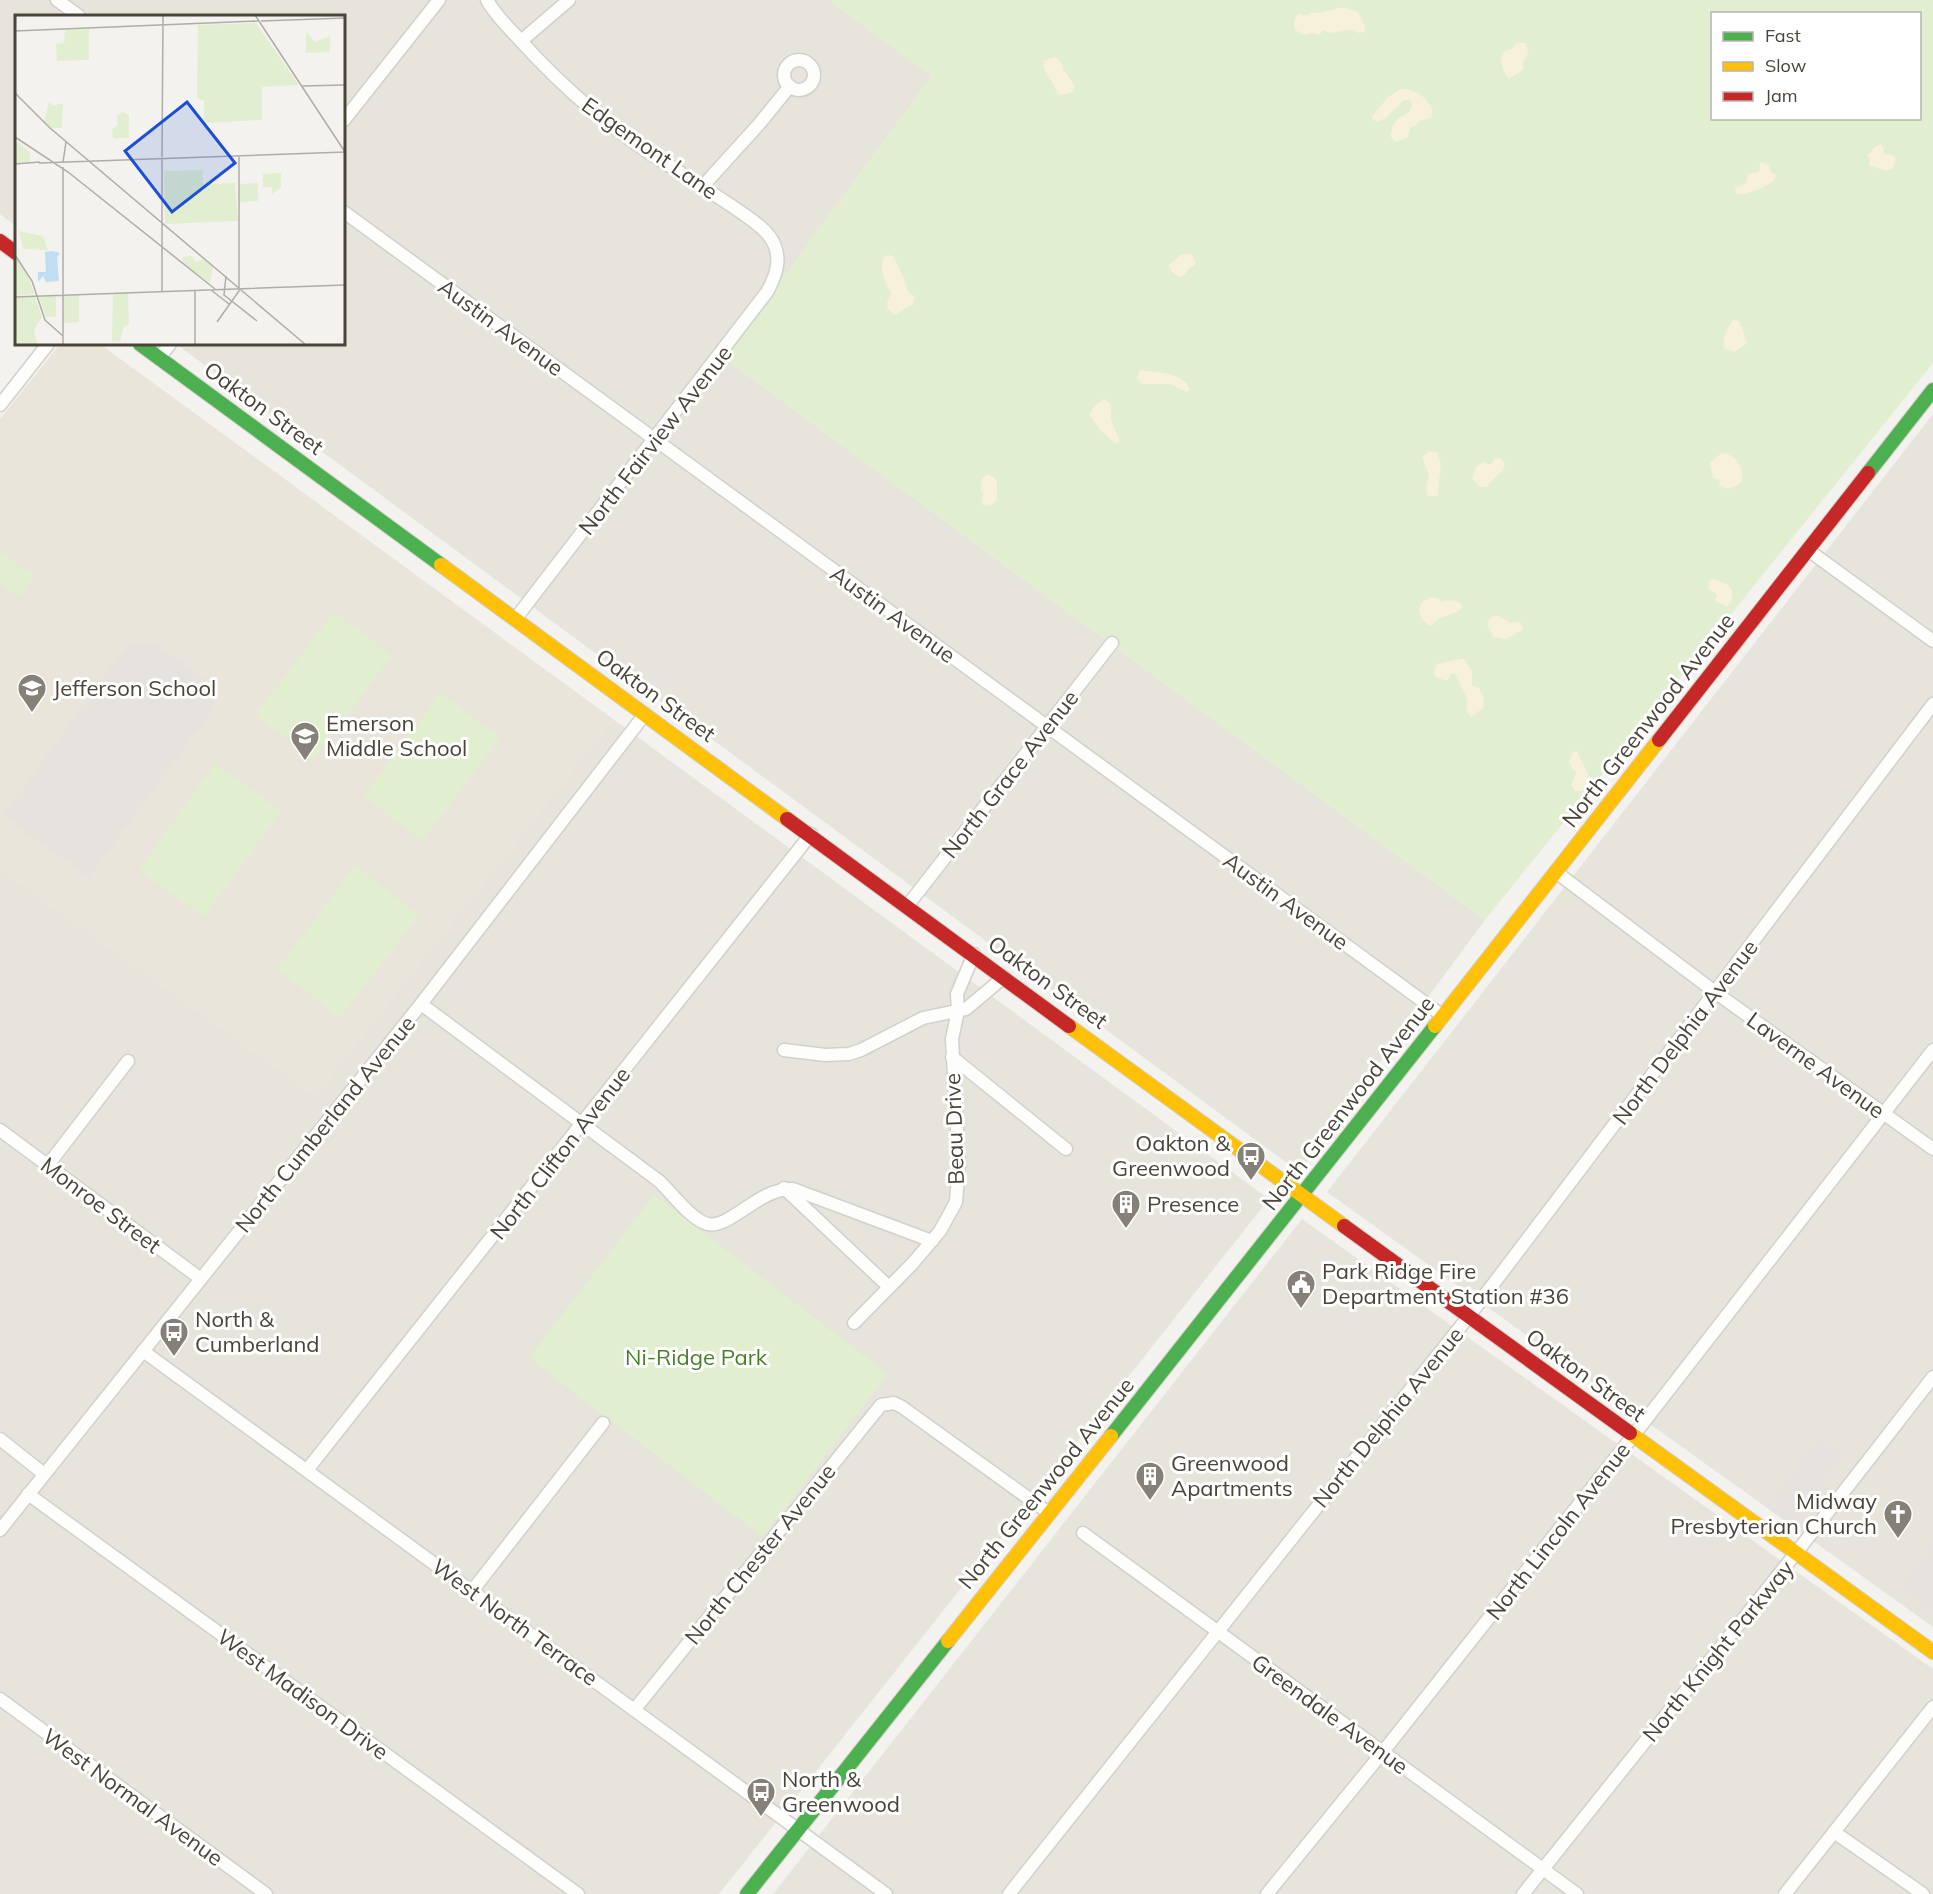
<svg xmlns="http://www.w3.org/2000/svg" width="1933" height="1894" font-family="Mulish,sans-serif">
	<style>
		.residential { fill: #e7e4dc }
		.education { fill: #eae5da }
		.green { fill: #e1eecf; fill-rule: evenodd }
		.sand { fill: #f7f0da }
		.parking { fill: #e6e3df }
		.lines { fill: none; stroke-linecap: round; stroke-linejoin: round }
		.street-casing { stroke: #d2d0cb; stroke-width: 15 }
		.fast-casing { stroke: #d3cfc5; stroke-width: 16 }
		.slow-casing { stroke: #d3cfc5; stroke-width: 16 }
		.jam-casing { stroke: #d3cfc5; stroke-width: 16 }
		.street { stroke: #fdfdfc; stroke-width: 12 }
		.fast { stroke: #4caf50; stroke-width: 14 }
		.slow { stroke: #ffc107; stroke-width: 14 }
		.jam { stroke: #c62828; stroke-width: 14 }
		.labels { text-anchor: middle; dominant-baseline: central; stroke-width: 6; stroke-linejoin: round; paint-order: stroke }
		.street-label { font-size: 22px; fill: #4b4439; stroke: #fff }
		.poi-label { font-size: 22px; fill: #4b4439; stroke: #fff; text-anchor: start }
		.park-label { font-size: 22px; fill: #4a7f2a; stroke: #fff }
		.inset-road { fill: none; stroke: #b0aca6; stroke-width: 1.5 }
		.view { fill: #1d4ed8; fill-opacity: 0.15; stroke: #1d4ed8; stroke-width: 3 }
		.inset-edge { fill: none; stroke: #4b4439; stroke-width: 3 }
	</style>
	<rect width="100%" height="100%" fill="#f4f2ee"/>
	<g class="residential">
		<polygon points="0,0 829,0 932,76 724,358 1485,920 1299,1172 176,344 344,344 344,16 16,16 16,226 0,214"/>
		<polygon points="1933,414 1933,1627 1327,1192"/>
		<polygon points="613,719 1269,1199 719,1894 0,1894 0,869 315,1095"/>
		<polygon points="1302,1219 1933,1669 1933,1894 773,1894"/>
	</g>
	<polygon class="education" points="60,344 100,344 613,719 315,1095 0,869 0,419"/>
	<g class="green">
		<path d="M829,0H1933V363L1485,920L724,358L932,76ZM1712,14H1920V118H1712Z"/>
		<polygon points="0,552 34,577 19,598 0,584"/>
		<polygon points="334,612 392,656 314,759 255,715"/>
		<polygon points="441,693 500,738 422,841 363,796"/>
		<polygon points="215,764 281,811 204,917 139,870"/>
		<polygon points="356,866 419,915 340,1018 277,969"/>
		<polygon points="654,1195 888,1374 763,1537 529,1358"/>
	</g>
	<g class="sand">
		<polygon points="1344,7 1358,12 1365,26 1365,31 1359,33 1350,30 1329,33 1324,30 1319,35 1313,33 1304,35 1295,30 1294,21 1298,14 1308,15 1312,12 1317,13"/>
		<path d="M1516,43H1525L1529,54L1523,61V70L1509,79C1502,70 1497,57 1507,50L1512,49Z"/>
		<path d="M1052,57H1056L1063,65V70C1068,74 1071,81 1075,86L1071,93L1059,95L1044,69V61Z"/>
		<path d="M1400,89C1416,88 1427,97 1433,111L1431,118L1419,121L1415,126H1411L1407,138L1395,142L1390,136C1392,132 1391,126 1395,122C1402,114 1410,116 1412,104L1410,100H1404L1387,117L1378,122L1373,120L1372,117L1387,98Z"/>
		<polygon points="1881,144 1884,148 1883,154 1893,155 1896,160 1892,169 1886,171 1871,166 1869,163 1870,159 1867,155 1872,152 1873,148"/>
		<path d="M1762,162L1769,165L1771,172L1776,174L1774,180C1766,187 1747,196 1736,194L1735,188L1746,183L1748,174L1759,172L1760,163Z"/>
		<polygon points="1185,254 1192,255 1196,263 1194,266 1189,268 1185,275 1180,277 1171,271 1169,265 1179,256"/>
		<path d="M889,255L894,257C898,268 906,279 908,291L915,297L913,304L895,315L888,310L887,303L891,293C885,286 879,265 883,257Z"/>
		<path d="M1733,320L1739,321L1747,341L1746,344L1734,352L1724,348C1722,339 1727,327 1733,320Z"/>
		<path d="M1139,370C1155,372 1183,372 1190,389L1187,392L1170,384H1142L1137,378Z"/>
		<polygon points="1104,399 1111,405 1111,420 1120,441 1116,444 1101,431 1089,415 1095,405"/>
		<path d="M1428,451L1437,452C1445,470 1437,476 1439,494L1437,496H1428C1424,491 1427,481 1429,475L1422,458Z"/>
		<path d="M1721,453C1735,454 1742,464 1743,478C1739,488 1727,491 1719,486L1720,481L1713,478L1710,463Z"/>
		<polygon points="1499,457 1505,463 1503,470 1486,487 1479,487 1472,478 1476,467 1484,462 1491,465 1493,460"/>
		<polygon points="987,474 994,477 997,482 997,500 990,506 984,505 981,502 983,495 981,490 982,478"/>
		<path d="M1712,579L1727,584L1732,590C1733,596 1733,604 1726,607L1722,603H1717L1715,599L1717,595L1709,589L1708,582Z"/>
		<path d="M1431,597L1437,598L1442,602C1449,599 1454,599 1461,604L1462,608C1455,616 1443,613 1432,625C1425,626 1420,617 1419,610L1422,602Z"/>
		<polygon points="1493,616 1499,616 1510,623 1519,622 1523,626 1523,630 1506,639 1493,637 1487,624 1489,619"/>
		<path d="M1461,659H1464L1472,671V685L1479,688L1484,698L1483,708L1471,717L1466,711C1471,696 1460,689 1456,675L1452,673L1448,680H1443L1435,676L1434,671L1437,664Z"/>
		<polygon points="1577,751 1588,774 1588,782 1581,791 1575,791 1571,785 1577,772 1572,769 1569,761 1572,753"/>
	</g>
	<g class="parking">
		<polygon points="142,642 159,646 206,680 211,687 215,703 208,716 89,877 3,816 121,653 128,646"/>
		<polygon points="1820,1436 1845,1455 1792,1526 1766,1507"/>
		<polygon points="1933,1543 1933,1606 1929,1611 1899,1589"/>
	</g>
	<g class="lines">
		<g class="street-casing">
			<g id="street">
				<polyline points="57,0 79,16"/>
				<path d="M487,0C495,15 508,27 519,39C564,89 615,133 673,168C696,183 719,197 742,213C752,220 763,227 770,237C783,256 777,274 767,292L516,618"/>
				<polyline points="521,41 569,0"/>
				<circle cx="799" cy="75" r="15"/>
				<polyline points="344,120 439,0"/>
				<polyline points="703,186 760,123 790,86"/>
				<polyline points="344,212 1443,1016"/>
				<polyline points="159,358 170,344"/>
				<polyline points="0,405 48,344"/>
				<polyline points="1808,550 1933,641"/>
				<polyline points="1556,872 1715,992 1933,1149"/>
				<polyline points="908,905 1112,643"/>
				<path d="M421,1004L659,1181C671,1192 692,1221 708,1224C730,1229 760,1187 793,1189L932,1241"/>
				<polyline points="784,1050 825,1055 849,1054 861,1050 923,1018 966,1009 1004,977"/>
				<polyline points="952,1057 1066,1149"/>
				<polyline points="0,1130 201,1279"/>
				<polyline points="48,1165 128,1061"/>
				<polyline points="784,1188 889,1287"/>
				<polyline points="854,1323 913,1263 940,1231 956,1202 959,1164 952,1039 958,1011 957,994 974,954"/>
				<polyline points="143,1351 886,1894"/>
				<polyline points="0,1439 44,1474"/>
				<polyline points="307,1470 811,834"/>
				<polyline points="28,1494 578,1894"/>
				<polyline points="0,1530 421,1004 645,714"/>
				<polyline points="1083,1533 1577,1894"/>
				<polyline points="472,1591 603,1423"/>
				<polyline points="0,1699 266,1894"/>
				<polyline points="634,1710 881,1405 894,1403 902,1407 1049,1513"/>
				<polyline points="1834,1832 1923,1894"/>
				<polyline points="1009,1894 1469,1316 1933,704"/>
				<polyline points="1267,1894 1382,1753 1633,1436 1933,1050"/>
				<polyline points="1523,1894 1796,1553 1933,1377"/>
				<polyline points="1785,1894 1933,1707"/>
			</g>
		</g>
		<g class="fast-casing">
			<g id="fast">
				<polyline points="140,344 441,565"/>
				<polyline points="1868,473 1933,390"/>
				<polyline points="1111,1436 1435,1026"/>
				<polyline points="747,1894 948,1641"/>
			</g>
		</g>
		<g class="slow-casing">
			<g id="slow">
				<polyline points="441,565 787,819"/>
				<polyline points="1069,1026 1344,1226"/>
				<polyline points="1435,1026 1659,740"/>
				<polyline points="1630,1433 1933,1652"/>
				<polyline points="948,1641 1111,1436"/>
			</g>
		</g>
		<g class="jam-casing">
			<g id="jam">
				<polyline points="0,241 16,253"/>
				<polyline points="1659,740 1868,473"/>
				<polyline points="787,819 1069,1026"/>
				<polyline points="1344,1226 1630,1433"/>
			</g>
		</g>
		<use href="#street" class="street"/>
		<use href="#fast" class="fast"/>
		<use href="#slow" class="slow"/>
		<use href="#jam" class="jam"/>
	</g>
	<defs>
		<g id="school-pin" transform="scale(1.5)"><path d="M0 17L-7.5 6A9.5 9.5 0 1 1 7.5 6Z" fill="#868178" stroke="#fff"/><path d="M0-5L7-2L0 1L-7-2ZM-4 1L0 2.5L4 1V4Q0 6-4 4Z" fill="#fff"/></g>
		<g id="bus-pin" transform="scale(1.5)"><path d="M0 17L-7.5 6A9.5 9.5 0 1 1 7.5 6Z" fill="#868178" stroke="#fff"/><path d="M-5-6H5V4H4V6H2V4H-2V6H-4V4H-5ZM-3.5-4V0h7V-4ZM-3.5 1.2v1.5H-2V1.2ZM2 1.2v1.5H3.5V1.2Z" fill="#fff"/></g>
		<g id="building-pin" transform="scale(1.5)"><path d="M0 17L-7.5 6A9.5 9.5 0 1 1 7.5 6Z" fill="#868178" stroke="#fff"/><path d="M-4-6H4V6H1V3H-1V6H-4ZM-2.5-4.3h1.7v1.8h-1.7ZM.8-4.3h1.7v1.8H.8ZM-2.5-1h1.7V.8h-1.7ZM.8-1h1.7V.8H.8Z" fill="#fff"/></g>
		<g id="civic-pin" transform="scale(1.5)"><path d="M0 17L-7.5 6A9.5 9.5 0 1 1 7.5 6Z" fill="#868178" stroke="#fff"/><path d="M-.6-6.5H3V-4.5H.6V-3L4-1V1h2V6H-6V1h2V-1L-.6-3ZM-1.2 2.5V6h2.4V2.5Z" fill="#fff"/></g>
		<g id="church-pin" transform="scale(1.5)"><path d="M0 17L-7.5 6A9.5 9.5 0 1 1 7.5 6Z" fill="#868178" stroke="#fff"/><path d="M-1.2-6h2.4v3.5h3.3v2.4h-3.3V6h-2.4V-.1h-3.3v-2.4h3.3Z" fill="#fff"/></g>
	</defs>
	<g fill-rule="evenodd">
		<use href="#school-pin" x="32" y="688"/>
		<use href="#school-pin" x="305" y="736"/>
		<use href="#bus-pin" x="1251" y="1156"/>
		<use href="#building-pin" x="1126" y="1204"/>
		<use href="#civic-pin" x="1301" y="1284"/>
		<use href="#bus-pin" x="174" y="1332"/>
		<use href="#building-pin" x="1150" y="1476"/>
		<use href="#church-pin" x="1898" y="1514"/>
		<use href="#bus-pin" x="761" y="1792"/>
	</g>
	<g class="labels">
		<g class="street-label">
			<text transform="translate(650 148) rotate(35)">Edgemont Lane</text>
			<text transform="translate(501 327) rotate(36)">Austin Avenue</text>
			<text transform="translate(264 408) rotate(36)">Oakton Street</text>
			<text transform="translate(655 440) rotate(-52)">North Fairview Avenue</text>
			<text transform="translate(893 614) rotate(36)">Austin Avenue</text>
			<text transform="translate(656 695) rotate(36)">Oakton Street</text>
			<text transform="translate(1648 720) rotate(-52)">North Greenwood Avenue</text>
			<text transform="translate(1010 774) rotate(-52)">North Grace Avenue</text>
			<text transform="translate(1286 901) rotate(36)">Austin Avenue</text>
			<text transform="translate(1048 982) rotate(36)">Oakton Street</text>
			<text transform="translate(1685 1032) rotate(-53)">North Delphia Avenue</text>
			<text transform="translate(1816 1065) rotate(36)">Laverne Avenue</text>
			<text transform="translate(1348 1103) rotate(-52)">North Greenwood Avenue</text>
			<text transform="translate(325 1124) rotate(-51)">North Cumberland Avenue</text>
			<text transform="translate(954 1129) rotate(-92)">Beau Drive</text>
			<text transform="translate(560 1153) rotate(-52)">North Clifton Avenue</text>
			<text transform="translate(101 1205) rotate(37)">Monroe Street</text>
			<text transform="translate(1586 1375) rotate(36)">Oakton Street</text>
			<text transform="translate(1388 1417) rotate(-51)">North Delphia Avenue</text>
			<text transform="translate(1046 1483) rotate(-51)">North Greenwood Avenue</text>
			<text transform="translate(1558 1531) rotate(-52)">North Lincoln Avenue</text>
			<text transform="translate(760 1554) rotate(-51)">North Chester Avenue</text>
			<text transform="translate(515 1622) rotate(36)">West North Terrace</text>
			<text transform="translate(1718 1651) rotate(-51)">North Knight Parkway</text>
			<text transform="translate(303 1694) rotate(36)">West Madison Drive</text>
			<text transform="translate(1330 1714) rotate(36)">Greendale Avenue</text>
			<text transform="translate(133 1797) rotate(36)">West Normal Avenue</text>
		</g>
		<g class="poi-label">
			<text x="53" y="688">Jefferson School</text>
			<text x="326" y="723">Emerson<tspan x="326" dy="25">Middle School</tspan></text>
			<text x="1230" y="1143" text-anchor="end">Oakton &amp;<tspan x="1230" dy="25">Greenwood</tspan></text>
			<text x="1147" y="1204">Presence</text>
			<text x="1322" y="1271">Park Ridge Fire<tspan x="1322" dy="25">Department Station #36</tspan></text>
			<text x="195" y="1319">North &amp;<tspan x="195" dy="25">Cumberland</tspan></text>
			<text x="1171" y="1463">Greenwood<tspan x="1171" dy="25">Apartments</tspan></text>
			<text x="1877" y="1501" text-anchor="end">Midway<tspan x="1877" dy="25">Presbyterian Church</tspan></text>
			<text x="782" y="1779">North &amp;<tspan x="782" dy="25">Greenwood</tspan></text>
		</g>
		<g class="park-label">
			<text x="696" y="1357">Ni-Ridge Park</text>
		</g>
	</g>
	<g transform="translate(15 15)">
		<rect width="330" height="330" fill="#f4f2ee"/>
		<path d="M241,8L284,70L247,72V105L189,108V85L182,84L183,10ZM74,14V45L42,46L41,29L49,28L50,15ZM291,16L300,27L315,21V37L291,38ZM34,86L38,91L48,88L47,113H36L29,107ZM107,97L114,100V123H98L97,114L103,110L102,101ZM0,126L15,137V148H0ZM187,155L188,169L220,168L223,206L150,209L149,156ZM266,158V172L257,179V172H248V159ZM243,168V186L225,187L224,169ZM3,216L28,221L33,235L9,234ZM0,241L10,255L20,279L0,281ZM177,241L181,247L188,244L198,252L195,268L168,248V242ZM98,278H113L114,310L109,311L105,326L97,327ZM64,280V307L48,308L49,281ZM41,281V302H31L24,282ZM0,282H20L27,302L19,315L23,330H0Z" fill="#e1eecf"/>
		<path d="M37,236L45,238L42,242L44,266L31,267L28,261L23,267V257H31L30,237Z" fill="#c0ddf1"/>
		<path class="inset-road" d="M240,0L330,137M246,6L330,3M0,16L243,6M287,71L330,70M0,78L35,113L291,330M0,122L53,157L200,274M147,142L148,0M48,147L51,127M24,148L330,137M0,149L25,147M0,240L17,266L30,305L48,321M211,261L209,280L242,306M196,275L214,289M147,276V143M0,282L330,270M202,307L224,276V142M48,330V152M180,330V275"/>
		<path class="view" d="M172,87L220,148L157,197L110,136Z"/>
		<rect width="330" height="330" class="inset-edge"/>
	</g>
	<rect x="1711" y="12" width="210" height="108" fill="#ffffff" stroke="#b7b4b0" stroke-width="1.5"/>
	<rect x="1723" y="32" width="30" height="9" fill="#4caf50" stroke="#b7b4b0" stroke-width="1.5"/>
	<text x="1765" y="42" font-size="18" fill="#4b4439">Fast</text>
	<rect x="1723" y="62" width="30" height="9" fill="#ffc107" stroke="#b7b4b0" stroke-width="1.5"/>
	<text x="1765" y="72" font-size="18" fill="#4b4439">Slow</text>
	<rect x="1723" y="92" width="30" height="9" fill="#c62828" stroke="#b7b4b0" stroke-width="1.5"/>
	<text x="1765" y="102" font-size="18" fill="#4b4439">Jam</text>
</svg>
